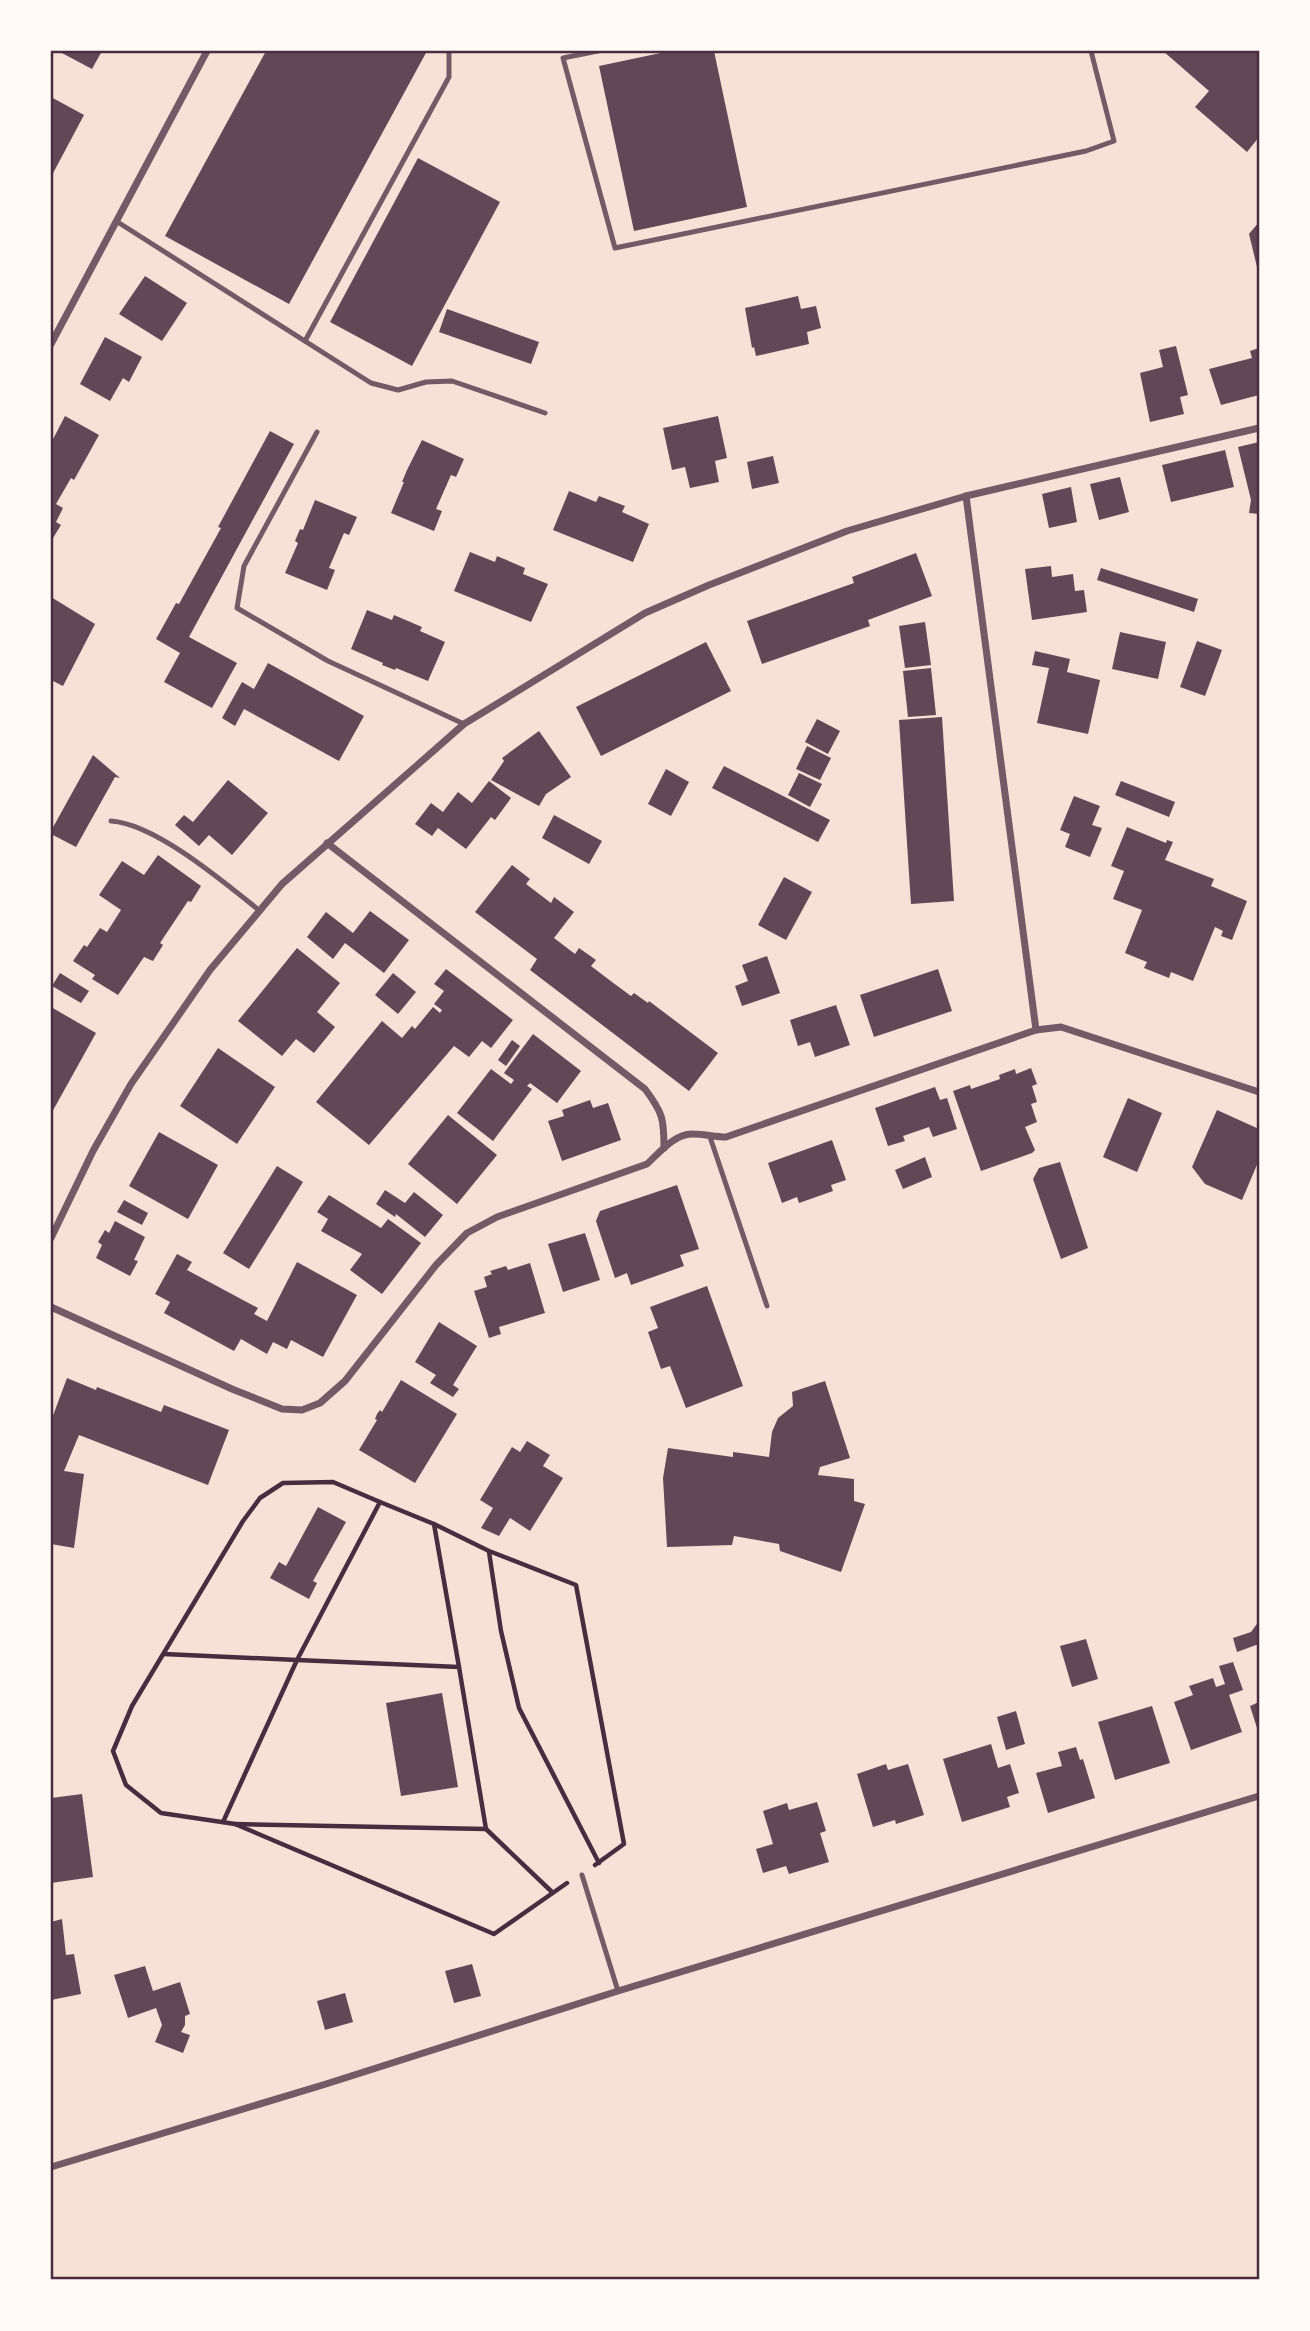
<svg xmlns="http://www.w3.org/2000/svg" width="1310" height="2331" font-family="'Work Sans',sans-serif">
	<style>
		.building { fill: #644757 }
		.lines { fill: none; stroke-linecap: round; stroke-linejoin: round }
		.path { stroke: #4a2c40; stroke-width: 4.5 }
		.service { stroke: #755966; stroke-width: 5 }
		.minor { stroke: #755966; stroke-width: 7 }
		.neatline { fill: none; stroke: #4a2c40; stroke-width: 2.5 }
	</style>
	<rect width="100%" height="100%" fill="#f7e1d7"/>
	<g class="building">
		<polygon points="58,51 102,51 92,69"/>
		<polygon points="266,51 427,51 289,304 165,236"/>
		<polygon points="670,51 714,51 747,207 634,231 599,66"/>
		<polygon points="1163,51 1259,51 1259,137 1247,152 1195,107 1209,91"/>
		<polygon points="51,97 84,115 51,177"/>
		<polygon points="418,158 500,202 412,366 330,322"/>
		<polygon points="1259,222 1259,271 1258,271 1249,234"/>
		<polygon points="145,276 187,303 162,341 119,314"/>
		<polygon points="798,296 801,309 816,306 821,328 807,332 809,344 756,356 754,347 752,348 745,308"/>
		<polygon points="447,309 539,342 531,364 439,332"/>
		<polygon points="105,337 142,357 129,382 123,378 110,401 80,384"/>
		<polygon points="1176,346 1188,395 1180,397 1184,414 1150,422 1140,373 1163,367 1159,350"/>
		<polygon points="1259,348 1259,395 1221,405 1209,369 1252,358 1250,351"/>
		<polygon points="65,416 99,435 74,480 71,478 56,504 63,508 56,522 61,525 53,538 51,537 51,443"/>
		<polygon points="718,416 727,458 715,461 719,482 690,488 685,467 672,470 663,428"/>
		<polygon points="270,431 294,444 189,637 237,663 212,708 164,682 180,653 156,639 176,603 179,604 221,528 218,527"/>
		<polygon points="422,440 464,459 456,477 451,475 436,509 442,511 434,531 391,513 404,482 402,482 407,470"/>
		<polygon points="1259,442 1259,514 1249,513 1251,500 1238,447"/>
		<polygon points="1225,450 1234,487 1171,502 1162,465"/>
		<polygon points="773,456 779,483 752,489 747,462"/>
		<polygon points="1120,477 1129,512 1099,520 1090,484"/>
		<polygon points="1071,487 1077,522 1049,528 1042,494"/>
		<polygon points="569,491 596,502 599,496 625,506 622,512 649,524 633,562 553,530"/>
		<polygon points="315,500 357,517 349,535 344,533 329,568 335,570 327,590 285,573 298,543 295,541 300,529 303,530"/>
		<polygon points="470,552 495,562 497,556 525,568 523,574 548,584 531,622 454,591"/>
		<polygon points="916,553 932,596 868,620 870,626 762,664 747,621 854,583 852,577"/>
		<polygon points="1051,566 1052,577 1073,574 1075,591 1084,590 1087,612 1032,620 1025,569"/>
		<polygon points="1101,568 1198,599 1194,612 1097,580"/>
		<polygon points="51,597 95,624 63,686 51,680"/>
		<polygon points="367,610 392,620 394,615 422,627 420,631 445,642 428,681 396,668 395,670 382,665 383,663 351,649"/>
		<polygon points="925,622 931,665 905,668 899,626"/>
		<polygon points="1120,632 1166,642 1158,679 1112,669"/>
		<polygon points="1197,641 1222,650 1205,696 1180,687"/>
		<polygon points="706,642 731,691 601,756 576,707"/>
		<polygon points="1035,651 1070,659 1067,672 1100,680 1088,734 1037,723 1049,668 1032,665"/>
		<polygon points="268,663 364,716 339,761 244,709 235,726 222,718 242,682 254,689"/>
		<polygon points="931,668 936,715 908,717 903,671"/>
		<polygon points="942,717 954,901 911,904 899,720"/>
		<polygon points="817,719 840,731 828,754 805,742"/>
		<polygon points="539,731 571,777 546,794 539,806 491,780 504,761 502,758"/>
		<polygon points="807,746 831,758 820,780 796,769"/>
		<polygon points="93,755 120,778 115,777 76,847 51,834 51,831"/>
		<polygon points="724,766 830,820 818,842 712,788"/>
		<polygon points="666,769 689,782 671,816 648,804"/>
		<polygon points="799,773 822,784 810,807 788,795"/>
		<polygon points="228,780 268,813 232,855 209,835 199,846 175,825 184,815 193,822"/>
		<polygon points="489,781 511,798 495,820 491,817 466,849 438,828 432,836 415,824 431,803 443,812 458,792 472,803"/>
		<polygon points="1121,781 1175,802 1169,817 1115,795"/>
		<polygon points="1074,796 1100,806 1092,825 1102,828 1090,857 1065,847 1070,834 1060,830"/>
		<polygon points="554,815 602,841 589,864 542,838"/>
		<polygon points="1127,827 1166,843 1167,840 1173,842 1165,860 1214,879 1211,886 1247,901 1232,940 1221,936 1223,931 1215,927 1193,981 1171,972 1169,978 1144,968 1147,962 1125,953 1142,910 1113,899 1124,871 1111,866"/>
		<polygon points="158,855 201,886 191,902 188,901 160,943 163,945 153,961 144,957 118,995 92,979 95,975 73,961 84,945 87,947 100,928 107,932 121,910 99,895 122,861 144,875"/>
		<polygon points="512,865 530,879 526,884 551,903 554,897 574,912 554,938 575,954 579,948 596,960 591,966 612,982 631,996 634,993 648,1003 649,1001 718,1053 689,1091 530,970 537,959 475,912"/>
		<polygon points="784,877 812,892 786,940 758,925"/>
		<polygon points="370,911 409,940 384,973 345,943 333,959 307,937 326,912 353,933"/>
		<polygon points="297,948 340,983 317,1012 335,1027 314,1053 296,1039 282,1056 238,1021"/>
		<polygon points="767,956 780,993 742,1006 735,986 748,981 742,965"/>
		<polygon points="446,969 513,1020 491,1048 482,1041 469,1057 454,1046 369,1145 316,1102 382,1021 402,1038 412,1026 415,1029 433,1007 440,1013 442,1010 434,1004 444,991 434,984"/>
		<polygon points="938,969 952,1011 874,1037 860,995"/>
		<polygon points="60,973 89,991 81,1003 52,986"/>
		<polygon points="393,973 416,992 398,1014 375,995"/>
		<polygon points="836,1005 850,1045 815,1057 810,1042 798,1046 790,1020"/>
		<polygon points="51,1007 96,1033 51,1114"/>
		<polygon points="533,1034 581,1071 557,1103 530,1083 527,1086 532,1089 493,1141 457,1113 491,1069 511,1084 514,1080 504,1073"/>
		<polygon points="512,1040 520,1046 506,1066 498,1060"/>
		<polygon points="218,1048 275,1087 237,1144 180,1106"/>
		<polygon points="1031,1068 1037,1084 1032,1086 1037,1102 1031,1104 1037,1122 1025,1127 1035,1150 1032,1153 981,1171 953,1091 970,1085 971,1089 1000,1079 999,1075 1015,1069 1016,1074"/>
		<polygon points="935,1087 940,1100 947,1098 957,1129 933,1137 929,1127 903,1136 905,1141 888,1146 875,1108"/>
		<polygon points="1128,1098 1162,1113 1137,1172 1103,1157"/>
		<polygon points="590,1100 593,1108 608,1103 621,1140 562,1161 548,1121 564,1116 562,1110"/>
		<polygon points="1217,1110 1259,1129 1259,1160 1242,1200 1205,1184 1192,1167"/>
		<polygon points="448,1115 497,1155 457,1204 408,1164"/>
		<polygon points="159,1132 218,1165 188,1219 129,1186"/>
		<polygon points="832,1140 846,1180 831,1185 833,1191 799,1203 797,1197 782,1203 768,1163"/>
		<polygon points="925,1157 932,1177 903,1189 895,1170"/>
		<polygon points="1060,1162 1088,1248 1061,1259 1033,1179 1039,1168"/>
		<polygon points="277,1166 303,1182 249,1269 223,1253"/>
		<polygon points="677,1185 699,1249 680,1255 684,1266 631,1285 627,1273 615,1278 596,1221 600,1211"/>
		<polygon points="385,1190 405,1203 414,1192 443,1215 425,1237 396,1214 395,1217 376,1204"/>
		<polygon points="329,1195 381,1228 388,1219 421,1243 382,1294 350,1270 362,1254 321,1231 328,1219 317,1212"/>
		<polygon points="124,1200 148,1213 142,1225 117,1212"/>
		<polygon points="115,1221 145,1237 134,1260 138,1261 130,1276 96,1258 102,1245 98,1242 105,1230 109,1233"/>
		<polygon points="585,1233 600,1280 563,1292 548,1244"/>
		<polygon points="177,1254 192,1262 187,1270 258,1308 254,1314 267,1321 297,1262 357,1295 323,1357 291,1340 287,1349 273,1342 267,1354 241,1339 234,1351 164,1313 170,1302 155,1294"/>
		<polygon points="530,1263 545,1313 499,1327 501,1334 489,1338 474,1291 487,1287 484,1277 492,1274 490,1271 506,1266 508,1270"/>
		<polygon points="707,1286 743,1386 686,1408 670,1366 661,1369 648,1332 658,1328 650,1307"/>
		<polygon points="439,1322 477,1346 453,1385 459,1389 453,1397 430,1383 436,1375 415,1362"/>
		<polygon points="67,1378 96,1390 97,1387 161,1412 164,1405 229,1430 208,1485 79,1435 64,1471 84,1474 74,1548 51,1544 51,1421"/>
		<polygon points="401,1380 457,1414 415,1483 359,1450 377,1420 375,1419 377,1414 380,1410 382,1412"/>
		<polygon points="825,1381 850,1458 820,1467 818,1475 854,1479 854,1501 865,1504 841,1572 780,1551 779,1544 734,1536 732,1545 667,1547 663,1478 668,1448 733,1457 733,1452 769,1457 772,1432 778,1418 793,1406 792,1392"/>
		<polygon points="527,1441 550,1455 543,1466 563,1478 530,1531 510,1518 499,1536 481,1528 493,1508 480,1500 512,1447 520,1452"/>
		<polygon points="318,1507 346,1522 313,1581 317,1583 309,1599 270,1578 279,1562 286,1566"/>
		<polygon points="1259,1621 1259,1644 1237,1652 1233,1638 1251,1632"/>
		<polygon points="1086,1639 1098,1679 1072,1687 1060,1646"/>
		<polygon points="1233,1662 1243,1690 1229,1695 1242,1732 1191,1750 1174,1702 1193,1695 1189,1686 1213,1678 1216,1687 1225,1684 1219,1666"/>
		<polygon points="442,1693 458,1787 401,1796 386,1703"/>
		<polygon points="1259,1702 1259,1727 1257,1728 1250,1706"/>
		<polygon points="1152,1706 1170,1763 1115,1780 1098,1722"/>
		<polygon points="1016,1711 1025,1744 1006,1750 997,1717"/>
		<polygon points="991,1744 998,1768 1010,1764 1019,1793 1007,1797 1010,1807 962,1822 943,1759"/>
		<polygon points="1076,1747 1080,1760 1083,1759 1095,1798 1048,1813 1036,1773 1062,1766 1058,1752"/>
		<polygon points="886,1764 888,1770 908,1764 924,1815 896,1824 895,1820 873,1827 857,1774"/>
		<polygon points="82,1794 93,1877 51,1883 51,1798"/>
		<polygon points="817,1802 826,1831 820,1833 829,1862 789,1874 786,1866 763,1873 756,1849 773,1844 763,1811 787,1803 789,1810"/>
		<polygon points="62,1919 66,1955 74,1954 81,1994 51,2000 51,1922"/>
		<polygon points="472,1964 481,1996 454,2003 445,1971"/>
		<polygon points="145,1966 153,1991 180,1982 190,2014 185,2016 185,2025 181,2032 190,2035 183,2053 155,2042 162,2025 156,2008 128,2018 114,1975"/>
		<polygon points="345,1993 353,2022 325,2030 317,2001"/>
	</g>
	<g class="lines">
		<g class="path">
			<polyline points="380,1502 333,1482 283,1483 260,1498 243,1521 132,1706 113,1751 126,1785 161,1813 235,1824 494,1934 567,1883"/>
			<polyline points="434,1524 459,1667"/>
			<polyline points="489,1552 501,1631 519,1708 599,1863"/>
			<polyline points="164,1654 297,1660 223,1822"/>
			<polyline points="235,1824 486,1829 459,1667 297,1660 380,1502 434,1524 489,1551 576,1585 624,1844 595,1865"/>
			<polyline points="486,1829 552,1892"/>
		</g>
		<g class="service">
			<polyline points="598,51 563,58 615,248 1086,151 1114,141 1091,51"/>
			<polyline points="116,221 371,383 398,390 426,382 452,381 545,413"/>
			<polyline points="305,341 449,77 449,51"/>
			<polyline points="317,432 244,566 237,608 328,661 464,724"/>
			<path d="M111,821C156,824 225,883 260,911"/>
			<polyline points="710,1137 767,1306"/>
			<polyline points="582,1875 618,1991"/>
		</g>
		<g class="minor">
			<polyline points="51,344 207,51"/>
			<polyline points="966,496 1036,1030"/>
			<path d="M327,843L645,1089C663,1113 664,1119 664,1148"/>
			<polyline points="51,1238 93,1151 131,1084 210,970 282,884 464,724 645,613 709,585 847,531 966,496 1259,428"/>
			<path d="M51,1307L232,1389L282,1409L302,1410L320,1403L345,1381L436,1265L467,1233L497,1217L647,1164C659,1153 675,1133 693,1134C704,1134 715,1137 726,1137L1036,1030L1061,1027L1259,1092"/>
			<polyline points="51,2167 326,2084 618,1991 1259,1796"/>
		</g>
	</g>
	<rect width="1310" height="2331" fill="none" stroke="#fffaf5" stroke-width="105"/>
	<rect x="52" y="52" width="1206" height="2226" class="neatline"/>
</svg>
